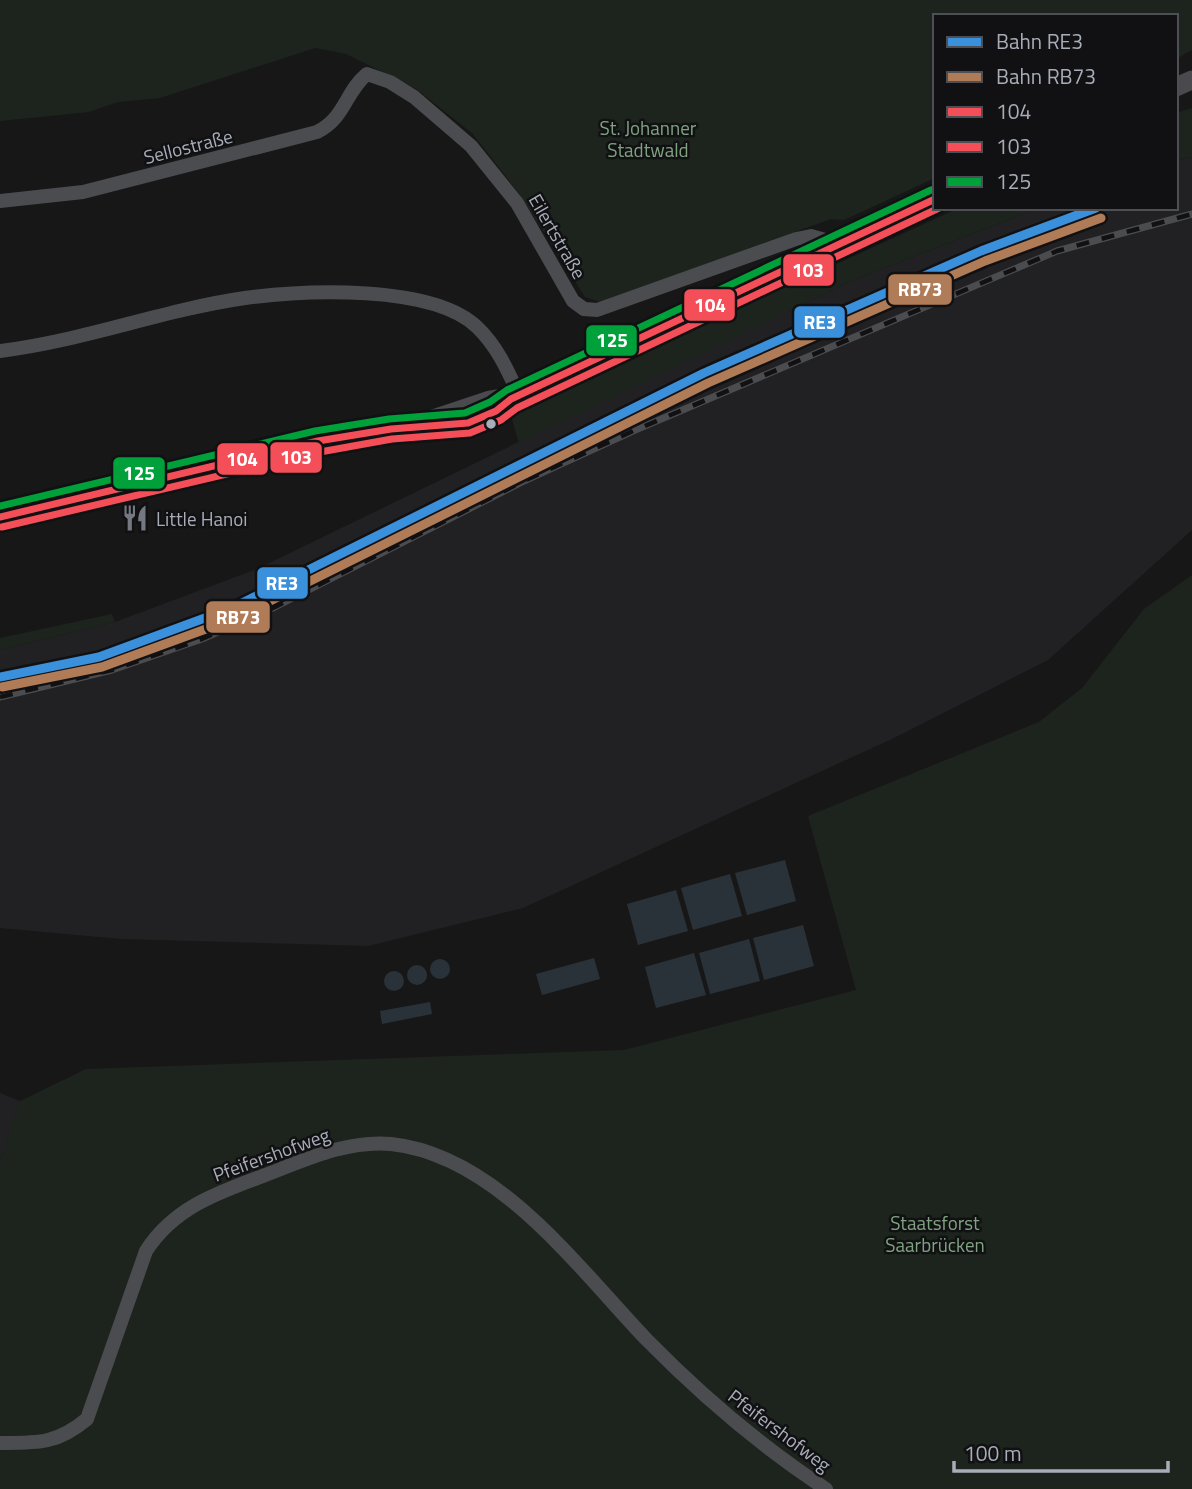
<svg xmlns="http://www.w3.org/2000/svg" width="1192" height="1489" font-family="'Titillium Web',sans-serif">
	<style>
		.built { fill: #212123 }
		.green { fill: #1d241e }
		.water { fill: #2a3239 }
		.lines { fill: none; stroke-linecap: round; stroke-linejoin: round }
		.street { stroke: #4b4c50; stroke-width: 14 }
		.secondary { stroke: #4a4a4e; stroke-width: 19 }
		.rail-casing { stroke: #4b4c4f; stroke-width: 7 }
		.rail { stroke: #111113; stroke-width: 4.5; stroke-dasharray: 13; stroke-linecap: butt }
		.bus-1-casing { stroke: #111113; stroke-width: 12 }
		.bus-2-casing { stroke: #111113; stroke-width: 12 }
		.bus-3-casing { stroke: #111113; stroke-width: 12 }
		.bus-1 { stroke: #f44f59; stroke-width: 7 }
		.bus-2 { stroke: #f44f59; stroke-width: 7 }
		.bus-3 { stroke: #00a13a; stroke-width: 7 }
		.rail-1-casing { stroke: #111113; stroke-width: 14 }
		.rail-2-casing { stroke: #111113; stroke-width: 14 }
		.rail-1 { stroke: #3a90db; stroke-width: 9 }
		.rail-2 { stroke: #b07c57; stroke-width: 9 }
		.bus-dot { fill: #a8adb8; stroke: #111113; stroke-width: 2.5 }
		.labels { text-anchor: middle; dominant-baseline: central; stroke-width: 5; stroke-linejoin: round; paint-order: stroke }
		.park-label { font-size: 19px; fill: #7fa381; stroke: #111113 }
		.street-label { font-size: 19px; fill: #a8adb8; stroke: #111113 }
		.poi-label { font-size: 19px; fill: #a8adb8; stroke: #111113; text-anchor: start }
		.line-badge { stroke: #111113; stroke-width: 2.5 }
		.badge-label { font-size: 19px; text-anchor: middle; font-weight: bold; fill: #fff }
	</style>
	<rect width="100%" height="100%" fill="#171717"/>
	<g class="built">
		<polygon points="1192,157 1192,530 1048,660 894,738 523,908 368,946 121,939 0,928 0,650 115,622 257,569 846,283 1038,208 1176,208 1176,161"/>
		<polygon points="0,1093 20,1101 0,1161"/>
	</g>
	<g class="green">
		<polygon points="0,0 1192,0 1192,50 1176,59 1176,16 935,16 935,178 844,220 831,219 600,302 585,297 520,195 473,134 415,88 346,54 315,48 160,98 118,102 89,112 0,121"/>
		<polygon points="1192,108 1192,157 1176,161 1176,113"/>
		<polygon points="959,208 1038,208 846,283 519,443 510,413"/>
		<polygon points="1192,575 1192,1489 0,1489 0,1161 20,1101 86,1069 624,1050 856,990 808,816 1039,722 1082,688 1144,609"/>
		<polygon points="112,614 115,622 0,650 0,638"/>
	</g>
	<g class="water">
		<polygon points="785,860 796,901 747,915 735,873"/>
		<polygon points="730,874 742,916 693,930 681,888"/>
		<polygon points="676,890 688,931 638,945 627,904"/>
		<polygon points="803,925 814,966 764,980 753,938"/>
		<polygon points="749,939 760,981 710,994 699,953"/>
		<polygon points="694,953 706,995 656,1008 645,967"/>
		<polygon points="594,958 600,979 542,995 536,974"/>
		<circle cx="440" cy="969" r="10"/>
		<circle cx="417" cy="975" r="10"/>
		<circle cx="394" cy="981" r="10"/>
		<polygon points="430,1002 432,1014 382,1024 380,1011"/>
	</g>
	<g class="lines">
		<g class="street">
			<path d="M0,201L83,192L317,132C346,117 345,92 367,74L390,82L414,97L471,146L517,203L573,301L584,309L597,310L796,239L811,236L839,244"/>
			<path d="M0,351C83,341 162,310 245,298C304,290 432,284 477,327C497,346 508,371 519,395"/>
			<path d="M0,1443C38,1443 57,1444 87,1419L146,1251C175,1206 220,1192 268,1174C307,1159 348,1140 391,1144C497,1155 579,1269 647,1340C701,1395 762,1447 826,1489"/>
		</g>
		<g class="secondary">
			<polyline points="1176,87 1192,80"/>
			<polyline points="412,426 490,400 519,395 935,199"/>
			<path d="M0,517C33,512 66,502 99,494C195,471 293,442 391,429C439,423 470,436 511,399"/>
		</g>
		<g class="rail-casing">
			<polyline id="rail" points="0,697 112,670 202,639 275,607 524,481 633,431 1057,251 1192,214"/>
		</g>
		<use href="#rail" class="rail"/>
		<g class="bus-1-casing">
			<polyline id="bus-1" points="0,517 318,441 391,429 468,423 496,411 511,399 935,199"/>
		</g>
		<g class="bus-2-casing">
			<polyline id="bus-2" points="2,527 320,452 392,439 470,433 501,420 517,408 939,208"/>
		</g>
		<g class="bus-3-casing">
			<polyline id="bus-3" points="0,506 315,431 389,419 465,413 490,402 507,390 931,190"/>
		</g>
		<use href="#bus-1" class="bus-1"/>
		<use href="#bus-2" class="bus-2"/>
		<use href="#bus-3" class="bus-3"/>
		<g class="rail-1-casing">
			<polyline id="rail-1" points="0,677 99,657 232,608 704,373 981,251 1096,208"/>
		</g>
		<g class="rail-2-casing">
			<polyline id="rail-2" points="2,687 102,667 236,618 708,383 985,261 1101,218"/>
		</g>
		<use href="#rail-1" class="rail-1"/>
		<use href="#rail-2" class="rail-2"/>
	</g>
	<defs>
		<g id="restaurant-bare" transform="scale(2.1)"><path d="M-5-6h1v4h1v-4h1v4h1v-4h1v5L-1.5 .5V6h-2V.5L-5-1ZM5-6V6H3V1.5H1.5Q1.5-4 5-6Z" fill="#757880" stroke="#111113" stroke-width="2.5" paint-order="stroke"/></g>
	</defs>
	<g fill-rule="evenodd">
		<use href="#restaurant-bare" x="135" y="518"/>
	</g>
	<circle class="bus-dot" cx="491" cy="424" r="6"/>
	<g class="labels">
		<g class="park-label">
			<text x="648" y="127">St. Johanner<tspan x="648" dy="22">Stadtwald</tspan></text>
			<text x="935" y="1222">Staatsforst<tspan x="935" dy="22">Saarbrücken</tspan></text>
		</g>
		<g class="street-label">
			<text transform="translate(188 146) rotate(-14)">Sellostraße</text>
			<text transform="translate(558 236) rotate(60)">Eilertstraße</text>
			<text transform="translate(271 1154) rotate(-20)">Pfeifershofweg</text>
			<text transform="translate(780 1430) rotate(37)">Pfeifershofweg</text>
		</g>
		<g class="poi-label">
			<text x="156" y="518">Little Hanoi</text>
		</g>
	</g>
	<g class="line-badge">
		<rect x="782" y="253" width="53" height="34" rx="7" fill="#f44f59"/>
		<rect x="887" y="273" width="66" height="33" rx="7" fill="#b07c57"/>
		<rect x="683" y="288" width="53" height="34" rx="7" fill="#f44f59"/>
		<rect x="793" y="305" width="53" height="34" rx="7" fill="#3a90db"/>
		<rect x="585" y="324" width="53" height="33" rx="7" fill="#00a13a"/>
		<rect x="269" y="441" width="54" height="33" rx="7" fill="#f44f59"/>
		<rect x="216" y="442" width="53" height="34" rx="7" fill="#f44f59"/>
		<rect x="112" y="456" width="54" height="34" rx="7" fill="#00a13a"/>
		<rect x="256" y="566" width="53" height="34" rx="7" fill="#3a90db"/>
		<rect x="205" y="600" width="66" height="34" rx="7" fill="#b07c57"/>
	</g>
	<g class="badge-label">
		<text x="808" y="277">103</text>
		<text x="920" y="296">RB73</text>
		<text x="710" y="312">104</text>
		<text x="820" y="329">RE3</text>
		<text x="612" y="347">125</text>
		<text x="296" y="464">103</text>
		<text x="242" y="466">104</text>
		<text x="139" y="480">125</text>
		<text x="282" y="590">RE3</text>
		<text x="238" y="624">RB73</text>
	</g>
	<rect x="933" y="14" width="245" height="196" fill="#111113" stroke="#4d4f55" stroke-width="2"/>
	<rect x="947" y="37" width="35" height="10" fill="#3a90db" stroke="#4d4f55" stroke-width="2"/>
	<text x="996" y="49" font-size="21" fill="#a8adb8">Bahn RE3</text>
	<rect x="947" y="72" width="35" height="10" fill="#b07c57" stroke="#4d4f55" stroke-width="2"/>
	<text x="996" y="84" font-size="21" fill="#a8adb8">Bahn RB73</text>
	<rect x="947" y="107" width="35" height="10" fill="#f44f59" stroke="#4d4f55" stroke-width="2"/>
	<text x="996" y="119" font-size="21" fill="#a8adb8">104</text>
	<rect x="947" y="142" width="35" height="10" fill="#f44f59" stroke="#4d4f55" stroke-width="2"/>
	<text x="996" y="154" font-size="21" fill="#a8adb8">103</text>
	<rect x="947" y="177" width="35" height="10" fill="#00a13a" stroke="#4d4f55" stroke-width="2"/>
	<text x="996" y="189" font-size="21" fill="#a8adb8">125</text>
	<path d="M954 1461v10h214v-10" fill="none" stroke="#a8adb8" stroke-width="3.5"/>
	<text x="964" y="1461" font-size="21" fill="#a8adb8" stroke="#111113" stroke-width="5" paint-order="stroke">100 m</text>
</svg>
